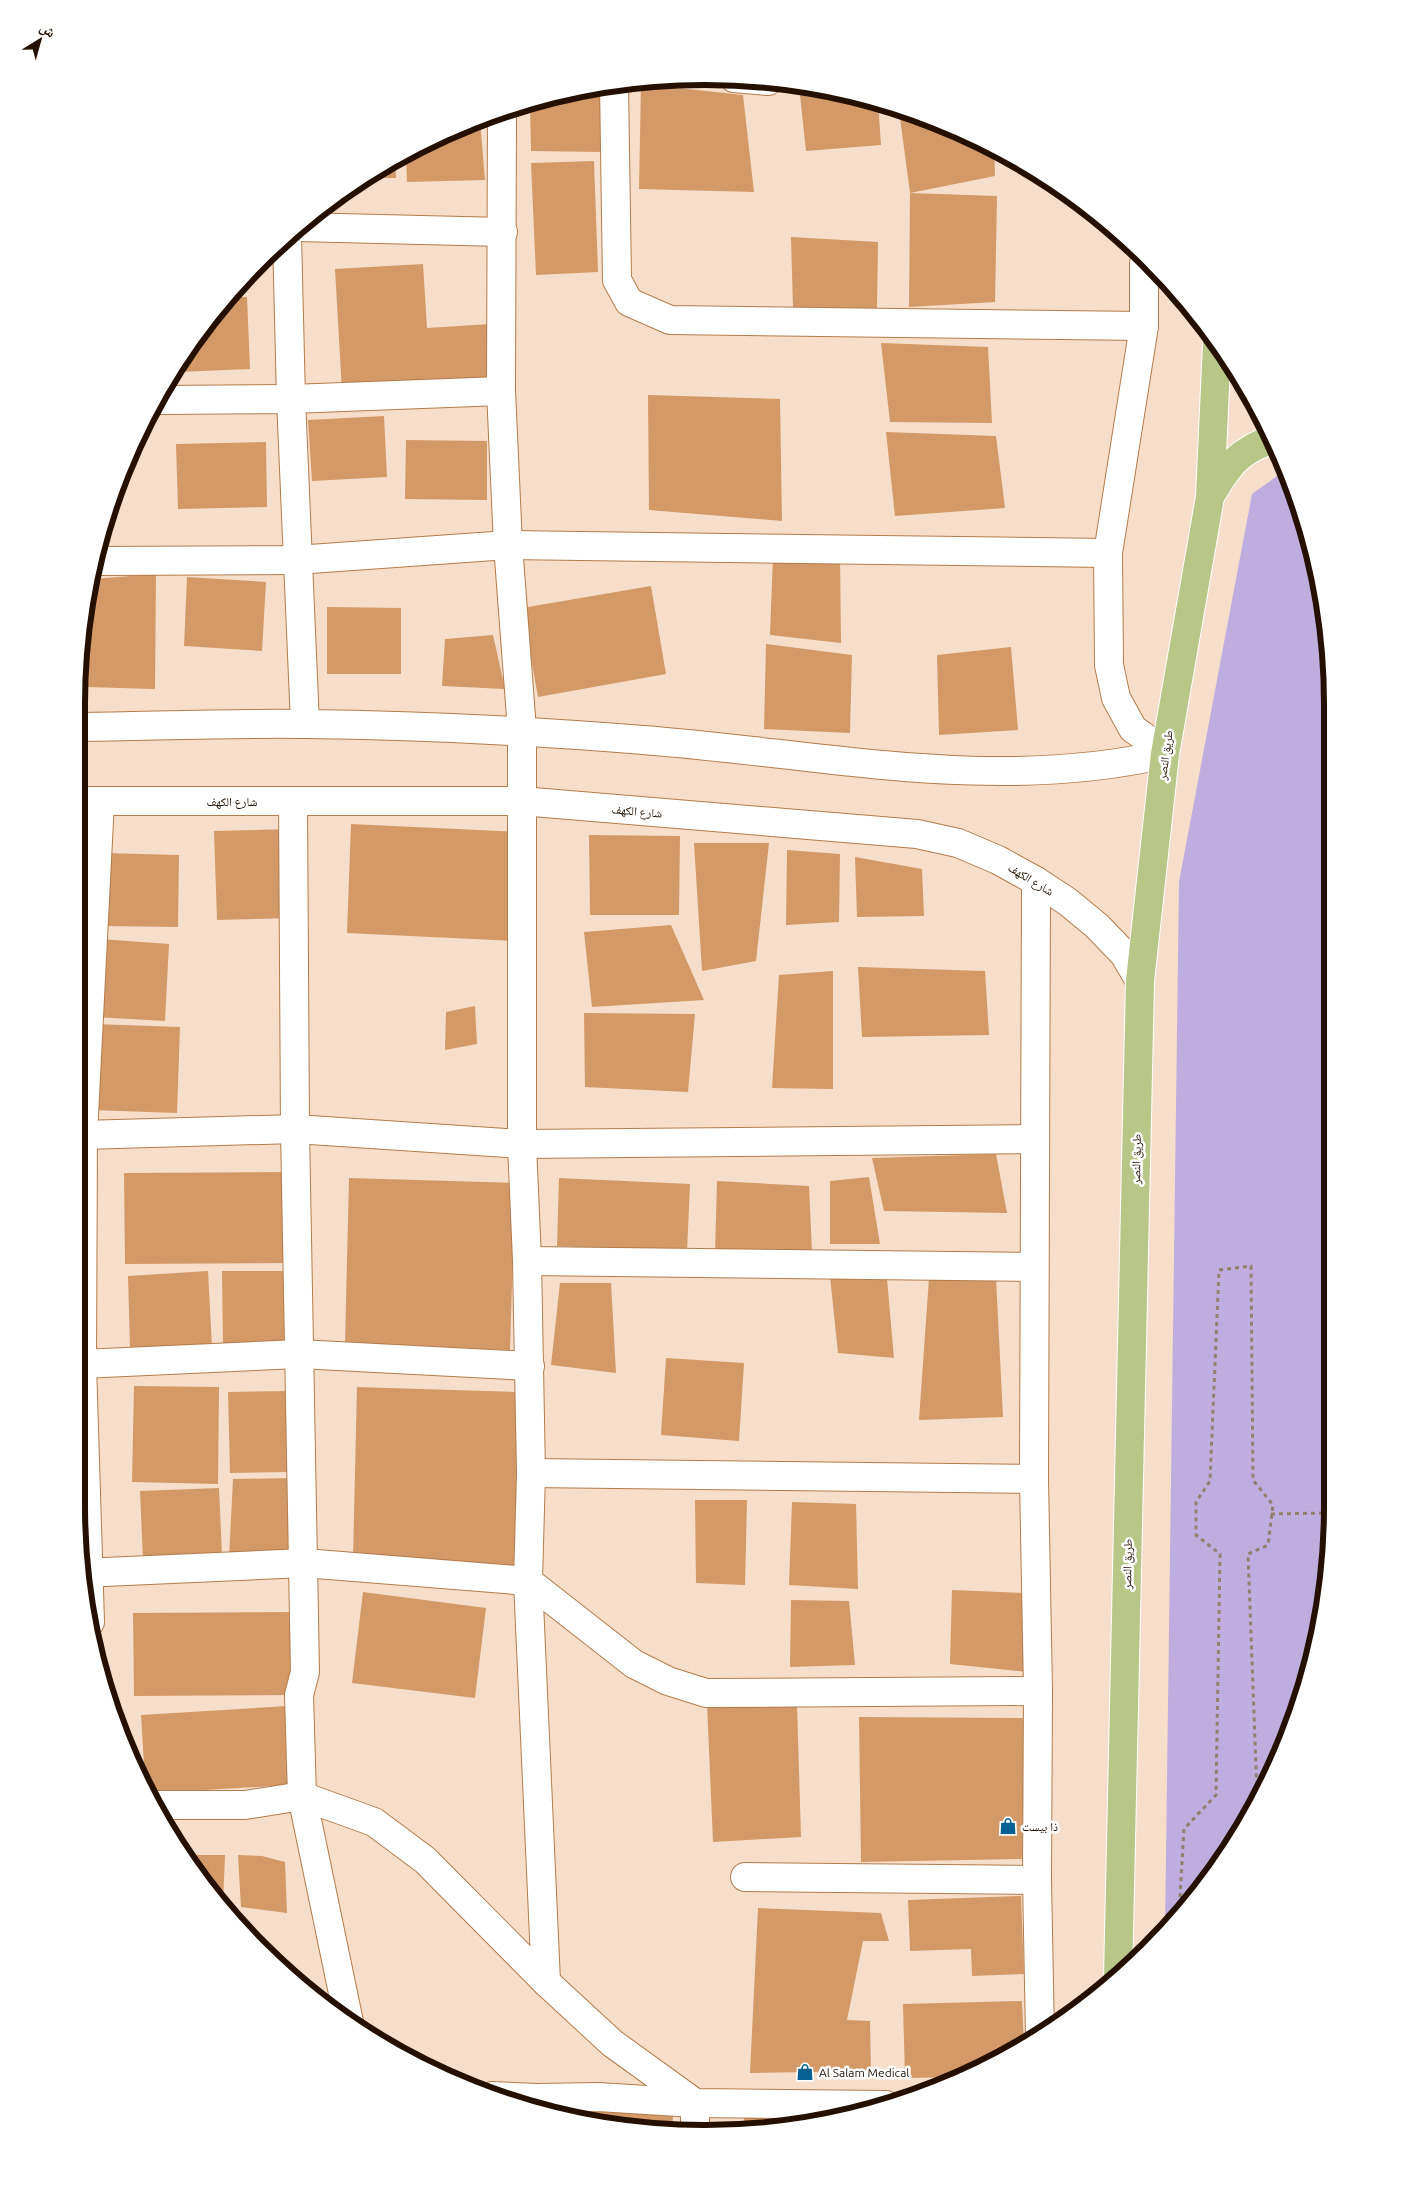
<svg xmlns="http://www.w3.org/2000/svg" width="1409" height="2210" font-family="Ubuntu,'Noto Naskh Arabic',sans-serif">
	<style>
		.green { fill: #bfade0 }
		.building { fill: #d39a68 }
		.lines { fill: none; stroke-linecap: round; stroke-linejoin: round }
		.street-casing { stroke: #b37c4b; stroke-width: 30 }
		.secondary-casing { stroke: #b37c4b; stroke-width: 30 }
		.primary-casing { stroke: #fff; stroke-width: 30 }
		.path { stroke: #947e6c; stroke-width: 3; stroke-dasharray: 4 4; stroke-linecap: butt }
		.street { stroke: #fff; stroke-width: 28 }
		.secondary { stroke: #fff; stroke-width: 28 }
		.primary { stroke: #b8c787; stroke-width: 28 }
		.labels { text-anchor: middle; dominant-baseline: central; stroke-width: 5; stroke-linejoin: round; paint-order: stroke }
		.street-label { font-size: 12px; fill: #251000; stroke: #fff }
		.poi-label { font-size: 12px; fill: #251000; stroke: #fff; text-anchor: start }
		.rim { fill: none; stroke: #251000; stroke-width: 6 }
	</style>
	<rect width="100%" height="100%" fill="#f6deca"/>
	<polygon class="green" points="1284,471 1311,542 1331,663 1326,1592 1285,1746 1203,1888 1165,1929 1179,882 1252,494"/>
	<g class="building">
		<polygon points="641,84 743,95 754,192 639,189"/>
		<polygon points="601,87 601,152 531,151 530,103"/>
		<polygon points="846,94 878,102 881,145 806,151 800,95"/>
		<polygon points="899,110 983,141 994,148 995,176 910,193"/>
		<polygon points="480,120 485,180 407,182 406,153"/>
		<polygon points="395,158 396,178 366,178 391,160"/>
		<polygon points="594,161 598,272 536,275 531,163"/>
		<polygon points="910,193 997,196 995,302 909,307"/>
		<polygon points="791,237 878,242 877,308 793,308"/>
		<polygon points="423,264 427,328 490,324 493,384 342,392 335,269"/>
		<polygon points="229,297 247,297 250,369 177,372 206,322"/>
		<polygon points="881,343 988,347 992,423 890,422"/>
		<polygon points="648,395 780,399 782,521 649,510"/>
		<polygon points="384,416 387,477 312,481 308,420"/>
		<polygon points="886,432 996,436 1005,508 895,516"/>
		<polygon points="406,440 487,441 487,500 405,499"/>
		<polygon points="266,442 267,507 178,509 176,444"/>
		<polygon points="773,556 840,557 841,643 770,635"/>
		<polygon points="156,574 155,689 85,687 93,579"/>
		<polygon points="187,577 266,582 262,651 184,646"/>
		<polygon points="651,586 666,674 538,697 522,608"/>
		<polygon points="327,607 401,608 401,674 327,674"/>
		<polygon points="493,635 505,689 442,686 445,639"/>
		<polygon points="766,644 852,655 850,733 764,729"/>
		<polygon points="1011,647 1018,730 939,735 937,655"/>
		<polygon points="351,824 518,832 513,941 347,933"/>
		<polygon points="291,829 294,918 217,920 214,831"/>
		<polygon points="589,835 680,836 679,915 590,915"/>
		<polygon points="694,843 769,843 756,961 702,971"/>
		<polygon points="787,850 840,854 839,922 786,925"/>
		<polygon points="105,853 179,855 178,927 104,926"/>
		<polygon points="855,857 922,869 924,916 857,917"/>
		<polygon points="671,925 704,1000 592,1007 584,932"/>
		<polygon points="100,939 169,944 165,1021 95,1017"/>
		<polygon points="858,967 985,971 989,1035 862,1037"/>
		<polygon points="833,971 833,1089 772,1088 779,975"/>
		<polygon points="475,1006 477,1044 445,1050 446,1012"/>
		<polygon points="584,1013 695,1014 688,1092 585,1087"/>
		<polygon points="94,1024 180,1027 177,1113 91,1110"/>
		<polygon points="996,1154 1007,1213 884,1211 872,1158"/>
		<polygon points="291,1172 292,1263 125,1264 124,1173"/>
		<polygon points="869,1177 880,1244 830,1244 830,1181"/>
		<polygon points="349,1178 515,1183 510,1350 345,1344"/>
		<polygon points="559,1178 690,1184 687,1252 557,1246"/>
		<polygon points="717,1181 809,1186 812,1252 715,1253"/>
		<polygon points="208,1271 212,1347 130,1348 128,1276"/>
		<polygon points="222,1271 289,1271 290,1347 223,1347"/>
		<polygon points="830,1276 887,1279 894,1358 838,1353"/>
		<polygon points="929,1278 996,1278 1003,1417 919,1420"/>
		<polygon points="560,1283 611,1283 616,1373 551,1365"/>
		<polygon points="666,1358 744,1363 739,1441 661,1435"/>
		<polygon points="134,1386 219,1387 218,1484 132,1482"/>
		<polygon points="357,1387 516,1392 519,1573 353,1558"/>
		<polygon points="292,1391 293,1472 230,1473 228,1392"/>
		<polygon points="294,1478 296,1555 229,1559 233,1479"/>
		<polygon points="219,1488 222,1556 143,1559 140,1491"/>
		<polygon points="695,1500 747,1500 745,1585 696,1583"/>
		<polygon points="792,1502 856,1504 858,1589 789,1585"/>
		<polygon points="952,1590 1025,1593 1027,1672 950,1664"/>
		<polygon points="363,1592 486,1608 475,1698 352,1683"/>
		<polygon points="791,1600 849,1601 855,1665 790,1667"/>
		<polygon points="298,1612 299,1695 134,1696 133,1613"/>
		<polygon points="707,1704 797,1704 801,1837 713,1842"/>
		<polygon points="287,1706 291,1785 152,1793 145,1780 141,1715"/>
		<polygon points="859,1717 1025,1718 1022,1859 861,1862"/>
		<polygon points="183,1855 225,1855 223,1904 196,1872"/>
		<polygon points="238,1855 262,1856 285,1862 287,1913 241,1907"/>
		<polygon points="1021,1896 1024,1974 972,1976 971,1949 910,1951 908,1900"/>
		<polygon points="758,1908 881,1913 889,1941 863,1941 847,2020 870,2021 871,2071 750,2073"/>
		<polygon points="1022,2001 1024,2045 982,2069 962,2077 905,2078 903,2004"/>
		<polygon points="561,2110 673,2115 672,2132 664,2132 560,2112"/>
		<polygon points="744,2115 841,2118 786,2128 744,2130"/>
	</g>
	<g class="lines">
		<g class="street-casing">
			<g id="street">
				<polyline points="734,78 768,81"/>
				<polyline points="614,84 617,280 629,302 670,320 1144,326"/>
				<polyline points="502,110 501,391 508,545 522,730 522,1144 527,1261 531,1473 528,1581 546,1982"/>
				<polyline points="298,227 503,232"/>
				<polyline points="287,236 291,399 501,391"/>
				<polyline points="1144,263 1144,326 1108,553 1109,665 1116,698 1133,729 1165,751"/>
				<polyline points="161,400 291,399 305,724"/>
				<polyline points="98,561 296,560 508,545 1108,553"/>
				<polyline points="293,801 295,1129 305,1672 299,1695 302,1796 349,2022"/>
				<polyline points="1036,881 1034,1479 1038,1691 1037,1880 1040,2036"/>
				<polyline points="82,1135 295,1129 522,1144 1034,1139"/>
				<polyline points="527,1261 1034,1267"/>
				<polyline points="82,1364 299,1354 530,1366"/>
				<polyline points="531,1473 1034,1479"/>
				<polyline points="82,1573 304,1563 528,1581 634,1664 668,1681 706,1693 1038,1691"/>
				<polyline points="90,1622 82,1364 83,1135 100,801"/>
				<polyline points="158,1805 245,1805 302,1796 374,1822 425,1860 546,1982 612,2043 695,2103 886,2105"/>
				<polyline points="745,1877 1037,1880"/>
				<polyline points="492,2096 537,2098 598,2097 695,2103 695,2131"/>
			</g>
		</g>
		<g class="secondary-casing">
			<g id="secondary">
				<path d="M82,727C156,726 231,723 305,724C418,725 531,731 643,740C817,753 991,794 1165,754"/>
				<polyline points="82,801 521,801 917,834 958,843 998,860 1036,881 1068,902 1097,926 1124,954 1140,981"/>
			</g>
		</g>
		<g class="primary-casing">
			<g id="primary">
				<path d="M1211,495C1229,464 1239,451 1273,439"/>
				<polyline points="1118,1978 1140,981 1165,754 1210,497 1217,344"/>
			</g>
		</g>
		<g class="path">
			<polyline points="1271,1514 1328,1513"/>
			<polyline points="1179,1913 1184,1829 1216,1795 1220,1554 1196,1535 1196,1502 1210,1481 1219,1270 1251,1266 1253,1480 1273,1505 1268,1545 1248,1554 1257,1794"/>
		</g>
		<use href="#street" class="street"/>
		<use href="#secondary" class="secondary"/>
		<use href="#primary" class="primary"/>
	</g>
	<defs>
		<g id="shop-bare" transform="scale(1.35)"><path d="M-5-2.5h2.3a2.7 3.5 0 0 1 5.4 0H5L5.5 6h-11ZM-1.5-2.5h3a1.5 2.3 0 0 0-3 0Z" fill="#066192" stroke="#fff" stroke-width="2.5" paint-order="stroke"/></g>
	</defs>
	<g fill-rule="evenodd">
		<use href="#shop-bare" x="1008" y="1826"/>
		<use href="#shop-bare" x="805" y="2072"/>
	</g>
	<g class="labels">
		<g class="street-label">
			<text transform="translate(1165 755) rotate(-82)">طريق النصر</text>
			<text x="232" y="801">شارع الكهف</text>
			<text transform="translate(637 811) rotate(5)">شارع الكهف</text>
			<text transform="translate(1031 879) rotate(31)">شارع الكهف</text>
			<text transform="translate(1136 1159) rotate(-89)">طريق النصر</text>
			<text transform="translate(1127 1564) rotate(-89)">طريق النصر</text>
		</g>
		<g class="poi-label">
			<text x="1022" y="1826">ذا بيست</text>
			<text x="819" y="2072">Al Salam Medical</text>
		</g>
	</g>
	<path d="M0 0H1409V2210H0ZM704 85H705A619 619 0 0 1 1324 704V1506A619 619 0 0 1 705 2125H704A619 619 0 0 1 85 1506V704A619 619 0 0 1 704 85Z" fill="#fff" fill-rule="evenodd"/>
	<path class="rim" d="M704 85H705A619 619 0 0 1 1324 704V1506A619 619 0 0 1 705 2125H704A619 619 0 0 1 85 1506V704A619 619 0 0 1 704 85Z"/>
	<g transform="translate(40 40) rotate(37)" stroke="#ffffff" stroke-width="4" paint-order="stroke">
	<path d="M0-4L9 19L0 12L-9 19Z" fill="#251000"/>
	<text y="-8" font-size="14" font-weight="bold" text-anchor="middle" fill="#251000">ش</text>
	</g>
</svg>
